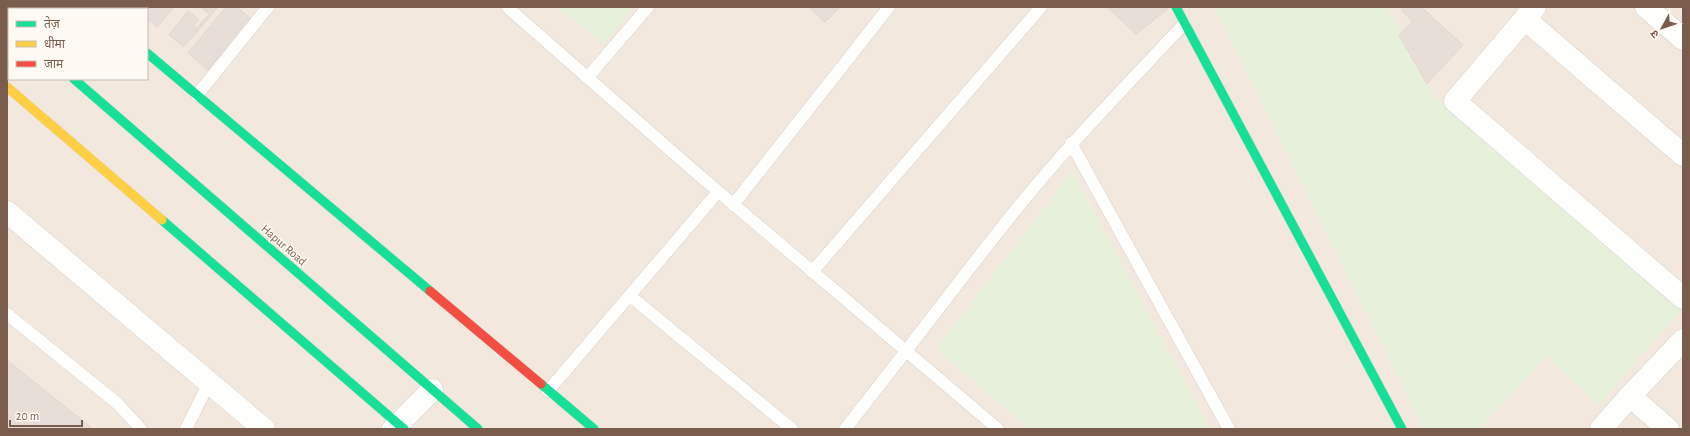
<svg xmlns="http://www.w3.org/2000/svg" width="1690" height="436" font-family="'Alegreya Sans','Noto Sans Devanagari',sans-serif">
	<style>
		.residential { fill: #f2e8de; fill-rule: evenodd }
		.green { fill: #e7f0db }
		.building { fill: #e6ded7; stroke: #e2d8d2 }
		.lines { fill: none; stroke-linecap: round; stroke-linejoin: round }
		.lane-casing { stroke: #d7d1cb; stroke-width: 13 }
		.street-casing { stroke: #d7d1cb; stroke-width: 23 }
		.fast-casing { stroke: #d9d2cb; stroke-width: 10 }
		.slow-casing { stroke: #d9d2cb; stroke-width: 10 }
		.jam-casing { stroke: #d9d2cb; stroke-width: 10 }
		.lane { stroke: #fefefd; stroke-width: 12 }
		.street { stroke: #fefefd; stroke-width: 22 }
		.fast { stroke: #16e098; stroke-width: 9 }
		.slow { stroke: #ffcf43; stroke-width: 9 }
		.jam { stroke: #f24e42; stroke-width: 9 }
		.labels { text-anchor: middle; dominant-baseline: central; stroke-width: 3; stroke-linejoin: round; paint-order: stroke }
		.street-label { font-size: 12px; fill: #7a5c4d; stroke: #fffaf3 }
	</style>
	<rect width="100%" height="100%" fill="#f9f5f0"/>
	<path class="residential" d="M7,7H1683V429H7ZM9,9H147V79H9Z"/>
	<g class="green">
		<polygon points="558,7 634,7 603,45"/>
		<polygon points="1214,7 1388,7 1435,97 1683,306 1683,308 1598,405 1547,356 1482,426 1485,429 1423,429"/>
		<polygon points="1072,171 1210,429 1029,429 936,349"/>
	</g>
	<g class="building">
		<polygon points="136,7 174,7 157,27 147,19 147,9 135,9"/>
		<polygon points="200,7 218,7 184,47 169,35 188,11 199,20 194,25 197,28 209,14"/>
		<polygon points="226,7 237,7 251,19 208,70 188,53"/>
		<polygon points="809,7 840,7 825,22"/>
		<polygon points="1107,7 1167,7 1168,9 1136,34"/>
		<polygon points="1404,7 1421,7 1463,45 1427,84 1399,35 1413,22 1401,10"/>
		<polygon points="7,357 8,361 93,429 13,429 18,424 7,415"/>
		<polygon points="7,415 18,424 13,429 7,429"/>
	</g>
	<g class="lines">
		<g class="lane-casing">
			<g id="lane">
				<polyline points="507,7 693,170 998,429"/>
				<polyline points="587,78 648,7"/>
				<polyline points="197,95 268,7"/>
				<polyline points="1071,143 1229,429"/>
				<polyline points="733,205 889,7"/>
				<polyline points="812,272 1041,7"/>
				<polyline points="630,296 792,429"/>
				<polyline points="7,314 118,404 141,429"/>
				<polyline points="548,391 718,192"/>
				<polyline points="186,429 209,383"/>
				<path d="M845,429C901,359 954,287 1010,217C1064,149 1125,87 1184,24"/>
			</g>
		</g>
		<g class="street-casing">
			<g id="street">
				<polyline points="92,7 95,9"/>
				<polyline points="1535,7 1455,101 1683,298"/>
				<polyline points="1646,7 1683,39"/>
				<polyline points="1525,19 1683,155"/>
				<polyline points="7,212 264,429"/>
				<polyline points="1630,396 1668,429"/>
				<polyline points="393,429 432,390"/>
				<polyline points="1601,429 1630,396 1683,340"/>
			</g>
		</g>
		<g class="fast-casing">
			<g id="fast">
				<polyline points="1176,7 1402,429"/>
				<polyline points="7,21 9,23"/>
				<polyline points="147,53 430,291"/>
				<polyline points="74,79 478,429"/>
				<polyline points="162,220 404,429"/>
				<polyline points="541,384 594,429"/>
			</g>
		</g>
		<g class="slow-casing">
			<polyline id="slow" points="7,87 162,220"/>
		</g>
		<g class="jam-casing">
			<polyline id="jam" points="430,291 541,384"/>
		</g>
		<use href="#lane" class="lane"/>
		<use href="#street" class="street"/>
		<use href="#fast" class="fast"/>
		<use href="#slow" class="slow"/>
		<use href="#jam" class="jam"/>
	</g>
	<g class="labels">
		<g class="street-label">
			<text transform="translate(284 245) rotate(41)">Hapur Road</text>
		</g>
	</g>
	<rect width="1690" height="436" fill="none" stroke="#7a5c4d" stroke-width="16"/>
	<rect x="8" y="8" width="140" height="72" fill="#fffaf3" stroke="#cabbb1"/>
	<rect x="16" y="21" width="20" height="6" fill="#16e098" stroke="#cabbb1"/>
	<text x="44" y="28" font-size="12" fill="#7a5c4d">तेज़</text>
	<rect x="16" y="41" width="20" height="6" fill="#ffcf43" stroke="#cabbb1"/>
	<text x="44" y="48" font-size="12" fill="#7a5c4d">धीमा</text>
	<rect x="16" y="61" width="20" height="6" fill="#f24e42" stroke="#cabbb1"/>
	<text x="44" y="68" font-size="12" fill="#7a5c4d">जाम</text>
	<g transform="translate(1662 28) rotate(230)" stroke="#fffaf3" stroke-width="3" paint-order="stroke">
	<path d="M0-3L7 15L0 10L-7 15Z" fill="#7a5c4d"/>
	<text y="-6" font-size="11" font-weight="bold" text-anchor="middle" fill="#7a5c4d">उ</text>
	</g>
	<path d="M10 420v6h72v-6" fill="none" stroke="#7a5c4d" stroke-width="2"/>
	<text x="16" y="420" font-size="12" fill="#7a5c4d" stroke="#fffaf3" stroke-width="3" paint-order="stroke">20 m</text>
</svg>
